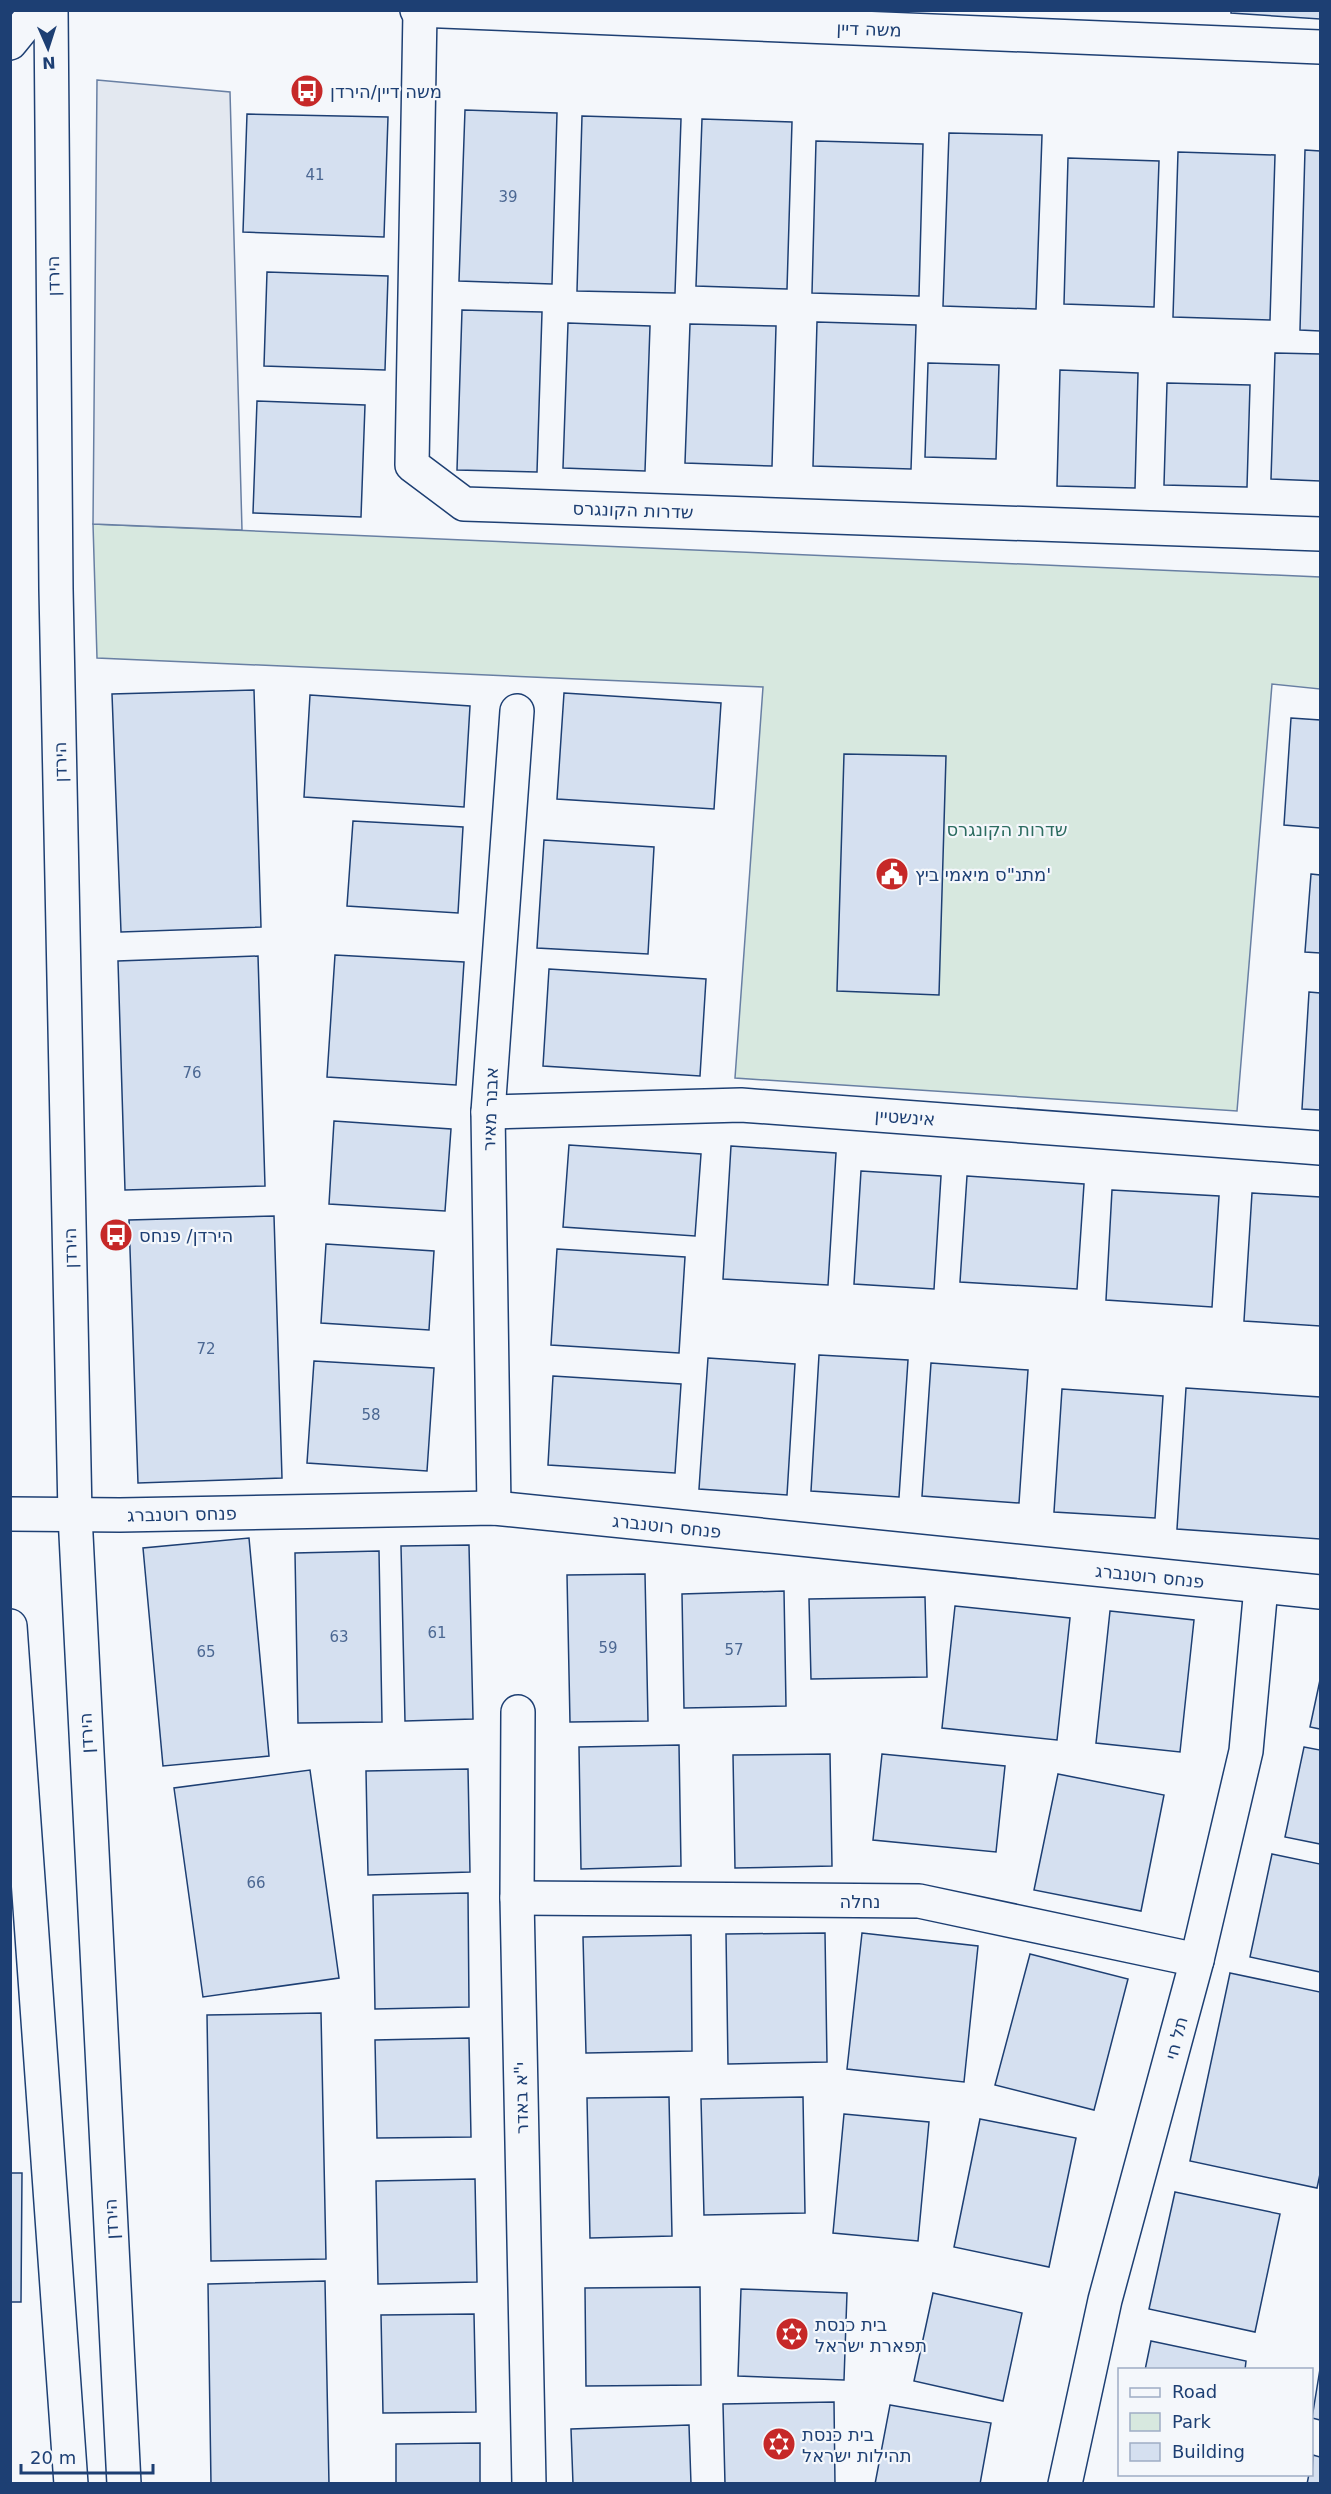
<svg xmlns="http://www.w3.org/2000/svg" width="1331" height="2494" font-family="'DejaVu Sans',Heebo,sans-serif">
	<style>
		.green { fill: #d7e8df; stroke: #687fa3; stroke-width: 1.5 }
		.parking { fill: #e3e8f0; stroke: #687fa3; stroke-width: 1.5 }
		.building { fill: #d5e0f0; stroke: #1d3f73; stroke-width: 1.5 }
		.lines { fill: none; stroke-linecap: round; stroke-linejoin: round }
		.minor-casing { stroke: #1d3f73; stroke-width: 36 }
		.minor { stroke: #f4f7fb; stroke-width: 33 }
		.labels { text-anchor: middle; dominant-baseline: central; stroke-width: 4.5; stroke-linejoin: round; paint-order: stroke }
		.number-label { font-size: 15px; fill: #4b6792 }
		.street-label { font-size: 18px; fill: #1d3f73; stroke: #f4f7fb }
		.poi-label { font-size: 18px; fill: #1d3f73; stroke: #f4f7fb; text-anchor: start }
		.park-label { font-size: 18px; fill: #2c6c60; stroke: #f4f7fb }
	</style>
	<rect width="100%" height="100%" fill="#f4f7fb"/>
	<polygon class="green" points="93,524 1320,577 1320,689 1272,684 1237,1111 735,1078 763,687 97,658"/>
	<polygon class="parking" points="97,80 230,92 242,530 93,524"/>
	<g class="building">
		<polygon points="1231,10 1320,10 1320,19 1231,13"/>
		<polygon points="465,110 557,113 552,284 459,281"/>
		<polygon points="247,114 388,117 384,237 243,232"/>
		<polygon points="582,116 681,119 675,293 577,291"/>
		<polygon points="702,119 792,122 787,289 696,286"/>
		<polygon points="949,133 1042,135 1036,309 943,306"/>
		<polygon points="816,141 923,144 919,296 812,293"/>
		<polygon points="1305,150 1320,151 1320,331 1300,330"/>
		<polygon points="1178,152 1275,155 1270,320 1173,317"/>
		<polygon points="1068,158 1159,161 1154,307 1064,304"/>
		<polygon points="267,272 388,276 385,370 264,366"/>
		<polygon points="462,310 542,312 537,472 457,470"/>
		<polygon points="817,322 916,325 911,469 813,466"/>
		<polygon points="568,323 650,326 645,471 563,468"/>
		<polygon points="690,324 776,326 772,466 685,463"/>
		<polygon points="1275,353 1320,354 1320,481 1271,479"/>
		<polygon points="928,363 999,365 996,459 925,457"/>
		<polygon points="1060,370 1138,373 1135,488 1057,486"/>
		<polygon points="1167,383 1250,385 1247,487 1164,485"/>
		<polygon points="257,401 365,405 361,517 253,513"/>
		<polygon points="254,690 261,927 121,932 112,694"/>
		<polygon points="564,693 721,703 714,809 557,799"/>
		<polygon points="310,695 470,706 464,807 304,797"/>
		<polygon points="1291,718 1320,720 1320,828 1284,825"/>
		<polygon points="844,754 946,756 939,995 837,991"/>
		<polygon points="353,821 463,827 458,913 347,906"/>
		<polygon points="544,840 654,847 648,954 537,948"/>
		<polygon points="1311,874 1320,875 1320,953 1305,952"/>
		<polygon points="335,955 464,962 456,1085 327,1077"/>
		<polygon points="258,956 265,1186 125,1190 118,961"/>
		<polygon points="549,969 706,979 700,1076 543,1066"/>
		<polygon points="1309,992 1320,993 1320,1110 1302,1109"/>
		<polygon points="334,1121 451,1129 445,1211 329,1204"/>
		<polygon points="569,1145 701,1154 695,1236 563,1227"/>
		<polygon points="731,1146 836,1153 828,1285 723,1279"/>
		<polygon points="861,1171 941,1176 934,1289 854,1284"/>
		<polygon points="967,1176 1084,1184 1077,1289 960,1282"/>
		<polygon points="1112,1190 1219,1196 1212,1307 1106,1300"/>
		<polygon points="1252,1193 1320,1197 1320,1326 1244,1321"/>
		<polygon points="274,1216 282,1478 138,1483 129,1220"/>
		<polygon points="326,1244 434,1251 429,1330 321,1323"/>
		<polygon points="557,1249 685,1257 679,1353 551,1345"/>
		<polygon points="819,1355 908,1360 899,1497 811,1491"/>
		<polygon points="708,1358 795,1364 787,1495 699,1489"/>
		<polygon points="314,1361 434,1368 427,1471 307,1463"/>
		<polygon points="931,1363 1028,1370 1019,1503 922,1496"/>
		<polygon points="553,1376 681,1384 675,1473 548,1465"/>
		<polygon points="1186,1388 1320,1397 1320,1539 1177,1529"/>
		<polygon points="1062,1389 1163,1396 1155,1518 1054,1512"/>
		<polygon points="249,1538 269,1756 163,1766 143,1548"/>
		<polygon points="469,1545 473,1719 405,1721 401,1546"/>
		<polygon points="379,1551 382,1722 298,1723 295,1553"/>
		<polygon points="645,1574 648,1721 570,1722 567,1575"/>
		<polygon points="784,1591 786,1706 684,1708 682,1594"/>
		<polygon points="925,1597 927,1677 811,1679 809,1599"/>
		<polygon points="955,1606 1070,1618 1057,1740 942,1728"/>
		<polygon points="1110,1611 1194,1620 1180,1752 1096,1743"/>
		<polygon points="1320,1680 1320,1729 1310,1727"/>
		<polygon points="679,1745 681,1866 581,1869 579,1747"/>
		<polygon points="1304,1747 1320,1750 1320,1844 1285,1837"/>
		<polygon points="830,1754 832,1866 735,1868 733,1755"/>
		<polygon points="882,1754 1005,1766 996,1852 873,1840"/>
		<polygon points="468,1769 470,1872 368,1875 366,1771"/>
		<polygon points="310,1770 339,1978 203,1997 174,1788"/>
		<polygon points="1058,1774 1164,1795 1141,1911 1034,1890"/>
		<polygon points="1272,1854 1320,1864 1320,1972 1250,1957"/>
		<polygon points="468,1893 469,2007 375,2009 373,1895"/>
		<polygon points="825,1933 827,2062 728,2064 726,1934"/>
		<polygon points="862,1933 978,1946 964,2082 847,2069"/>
		<polygon points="691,1935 692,2051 586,2053 583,1937"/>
		<polygon points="1030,1954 1128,1979 1094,2110 995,2085"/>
		<polygon points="1230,1973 1320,1992 1320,2174 1317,2188 1190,2161"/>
		<polygon points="321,2013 326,2259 211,2261 207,2015"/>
		<polygon points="469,2038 471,2137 377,2138 375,2040"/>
		<polygon points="669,2097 672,2236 590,2238 587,2098"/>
		<polygon points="803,2097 805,2213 704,2215 701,2099"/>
		<polygon points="844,2114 929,2122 918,2241 833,2233"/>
		<polygon points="980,2119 1076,2138 1049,2267 954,2247"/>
		<polygon points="10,2173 22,2173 21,2302 10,2302"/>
		<polygon points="475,2179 477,2282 378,2284 376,2181"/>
		<polygon points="1175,2192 1280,2214 1255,2332 1149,2309"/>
		<polygon points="325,2281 329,2484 211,2484 208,2284"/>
		<polygon points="700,2287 701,2385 586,2386 585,2288"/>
		<polygon points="741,2289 847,2293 844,2380 738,2376"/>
		<polygon points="933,2293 1022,2313 1003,2401 914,2381"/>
		<polygon points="474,2314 476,2412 383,2413 381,2315"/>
		<polygon points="1151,2341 1246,2361 1245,2370 1145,2370"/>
		<polygon points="1320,2369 1320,2420 1312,2418"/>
		<polygon points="834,2402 835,2484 725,2484 723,2404"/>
		<polygon points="890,2405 991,2423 980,2484 875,2484"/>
		<polygon points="689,2425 691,2484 573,2484 571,2429"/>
		<polygon points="480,2443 480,2484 396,2484 396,2444"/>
		<polygon points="1313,2455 1320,2457 1320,2484 1307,2484 1309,2474 1312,2474"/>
	</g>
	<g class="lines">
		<g class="minor-casing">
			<g id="minor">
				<polyline points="51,10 56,589 75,1515 124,2484"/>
				<polyline points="417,10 1320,47"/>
				<polyline points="420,11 412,465 464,504 1320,534"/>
				<polyline points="10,43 37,10"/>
				<polyline points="488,1112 741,1105 1320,1148"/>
				<polyline points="494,1508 488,1112 517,711"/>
				<polyline points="10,1514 120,1515 494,1508 1320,1592"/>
				<polyline points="10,1626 71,2484"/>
				<polyline points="518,1712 517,1898 529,2484"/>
				<polyline points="517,1898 919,1901 1197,1960"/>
				<polyline points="1065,2484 1105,2300 1197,1960 1246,1751 1261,1587"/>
			</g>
		</g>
		<use href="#minor" class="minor"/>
	</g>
	<defs>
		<g id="bus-disc" transform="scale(1.725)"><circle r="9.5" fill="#c62828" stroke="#f4f7fb"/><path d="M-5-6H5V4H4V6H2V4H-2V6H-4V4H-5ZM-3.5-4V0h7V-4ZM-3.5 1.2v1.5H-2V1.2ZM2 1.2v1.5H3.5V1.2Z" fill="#fff"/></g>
		<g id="civic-disc" transform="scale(1.725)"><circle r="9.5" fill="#c62828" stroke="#f4f7fb"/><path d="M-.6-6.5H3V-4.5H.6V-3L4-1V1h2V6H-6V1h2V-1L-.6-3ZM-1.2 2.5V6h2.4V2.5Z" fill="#fff"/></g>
		<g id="synagogue-disc" transform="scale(1.725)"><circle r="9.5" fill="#c62828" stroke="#f4f7fb"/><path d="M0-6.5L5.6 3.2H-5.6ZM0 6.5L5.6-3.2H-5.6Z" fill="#fff"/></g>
	</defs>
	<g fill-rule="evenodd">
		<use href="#bus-disc" x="307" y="91"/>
		<use href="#civic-disc" x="892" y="874"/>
		<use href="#bus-disc" x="116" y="1235"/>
		<use href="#synagogue-disc" x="792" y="2334"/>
		<use href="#synagogue-disc" x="779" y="2444"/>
	</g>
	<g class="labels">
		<g class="number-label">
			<text x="315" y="175">41</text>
			<text x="508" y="197">39</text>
			<text x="192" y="1073">76</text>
			<text x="206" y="1349">72</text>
			<text x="371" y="1415">58</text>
			<text x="437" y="1633">61</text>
			<text x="339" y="1637">63</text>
			<text x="608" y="1648">59</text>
			<text x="734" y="1650">57</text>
			<text x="206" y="1652">65</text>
			<text x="256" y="1883">66</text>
		</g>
		<g class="street-label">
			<text transform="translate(869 29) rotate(2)">משה דיין</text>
			<text transform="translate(53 276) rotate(-91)">הירדן</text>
			<text transform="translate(633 510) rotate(2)">שדרות הקונגרס</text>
			<text transform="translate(60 762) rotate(-91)">הירדן</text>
			<text transform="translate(490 1109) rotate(-88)">אבנר מאיר</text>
			<text transform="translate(905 1117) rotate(4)">אינשטיין</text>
			<text transform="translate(70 1248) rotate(-91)">הירדן</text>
			<text transform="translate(182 1514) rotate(-1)">פנחס רוטנברג</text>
			<text transform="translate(667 1526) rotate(6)">פנחס רוטנברג</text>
			<text transform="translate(1150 1576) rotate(6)">פנחס רוטנברג</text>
			<text transform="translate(86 1733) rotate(-93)">הירדן</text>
			<text x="860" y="1901">נחלה</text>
			<text transform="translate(1176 2038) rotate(-75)">תל חי</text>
			<text transform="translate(521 2098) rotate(-91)">י"א באדר</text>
			<text transform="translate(111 2219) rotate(-93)">הירדן</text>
		</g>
		<g class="poi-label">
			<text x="330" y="91">משה דיין/הירדן</text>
			<text x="915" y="874">מתנ"ס מיאמי ביץ'</text>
			<text x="139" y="1235">הירדן/ פנחס</text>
			<text x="815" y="2324">בית כנסת<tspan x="815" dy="21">תפארת ישראל</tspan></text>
			<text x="802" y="2434">בית כנסת<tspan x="802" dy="21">תהילות ישראל</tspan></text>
		</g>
		<g class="park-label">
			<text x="1007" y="829">שדרות הקונגרס</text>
		</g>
	</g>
	<rect width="1331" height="2494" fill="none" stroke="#1d3f73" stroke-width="24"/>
	<rect x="1118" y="2368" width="195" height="108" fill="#f4f7fb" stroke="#9eadc5" stroke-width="1.5"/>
	<rect x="1130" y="2388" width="30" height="9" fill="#f4f7fb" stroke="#9eadc5" stroke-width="1.5"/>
	<text x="1172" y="2398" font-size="18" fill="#1d3f73">Road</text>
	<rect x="1130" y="2413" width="30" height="18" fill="#d7e8df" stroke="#9eadc5" stroke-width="1.5"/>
	<text x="1172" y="2428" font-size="18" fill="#1d3f73">Park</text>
	<rect x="1130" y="2443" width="30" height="18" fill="#d5e0f0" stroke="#9eadc5" stroke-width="1.5"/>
	<text x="1172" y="2458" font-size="18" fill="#1d3f73">Building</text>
	<g transform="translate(48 48) rotate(177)" stroke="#f4f7fb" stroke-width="4.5" paint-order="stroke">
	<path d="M0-4.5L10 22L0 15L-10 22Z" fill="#1d3f73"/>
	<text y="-9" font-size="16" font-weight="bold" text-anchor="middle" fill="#1d3f73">N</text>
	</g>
	<path d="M21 2464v9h132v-9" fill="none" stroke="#1d3f73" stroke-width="3"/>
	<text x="30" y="2464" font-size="18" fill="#1d3f73" stroke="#f4f7fb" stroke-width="4.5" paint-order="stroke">20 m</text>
</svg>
